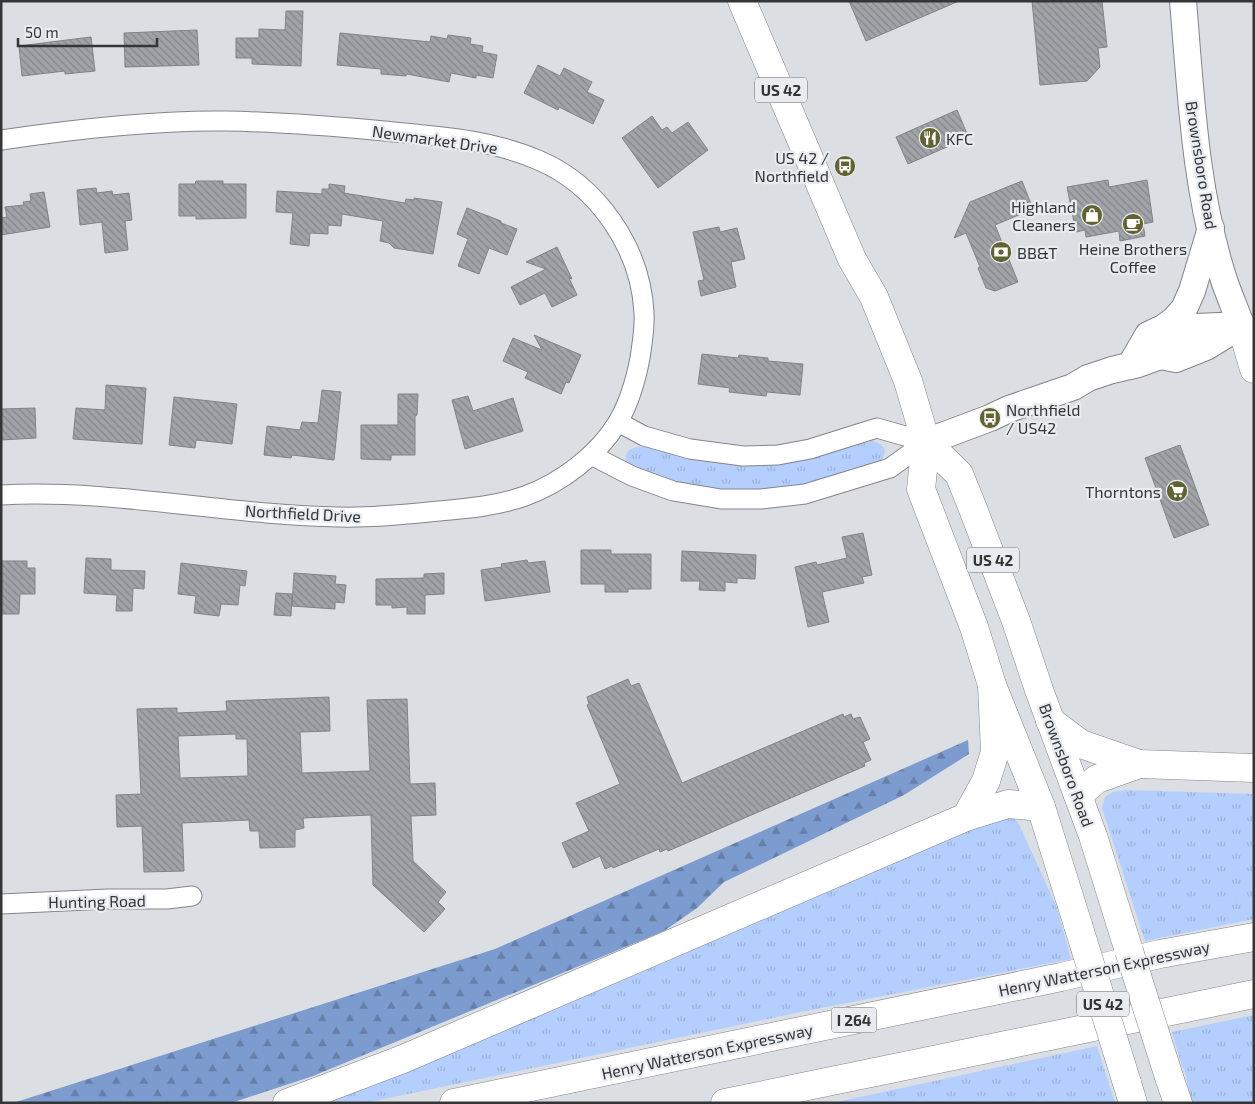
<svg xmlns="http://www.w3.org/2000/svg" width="1255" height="1104" font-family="'Exo 2',sans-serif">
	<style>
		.grass { fill: url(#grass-tufts) }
		.forest { fill: url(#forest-firs) }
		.building { fill: url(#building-back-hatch); stroke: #808387; fill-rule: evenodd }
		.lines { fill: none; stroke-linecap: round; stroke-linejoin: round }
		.street-casing { stroke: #83858a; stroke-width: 21 }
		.secondary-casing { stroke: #83858a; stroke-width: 28 }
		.primary-casing { stroke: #83858a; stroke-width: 29 }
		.highway-casing { stroke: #83858a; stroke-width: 29 }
		.street { stroke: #fff; stroke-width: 19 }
		.secondary { stroke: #fff; stroke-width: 26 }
		.primary { stroke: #fff; stroke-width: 28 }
		.highway { stroke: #fff; stroke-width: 28 }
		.primary-bridge-casing { stroke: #83858a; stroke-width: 29; stroke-linecap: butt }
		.primary-bridge { stroke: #fff; stroke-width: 28 }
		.labels { text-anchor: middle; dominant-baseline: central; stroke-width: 4.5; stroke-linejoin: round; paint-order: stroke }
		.shield { fill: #e8ebf0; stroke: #6a6c6e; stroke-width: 1 }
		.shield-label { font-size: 15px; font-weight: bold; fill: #343537 }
		.poi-label { font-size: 16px; fill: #343537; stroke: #e8ebf0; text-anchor: start }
		.street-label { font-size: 16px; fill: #343537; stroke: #e8ebf0 }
	</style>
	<defs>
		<pattern id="grass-tufts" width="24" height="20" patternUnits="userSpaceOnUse" patternTransform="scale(1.25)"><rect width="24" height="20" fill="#b4cffd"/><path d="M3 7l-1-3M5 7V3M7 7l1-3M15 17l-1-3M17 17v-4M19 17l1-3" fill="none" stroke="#9bb2d9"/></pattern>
		<pattern id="forest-firs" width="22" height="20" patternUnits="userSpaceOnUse" patternTransform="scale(1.25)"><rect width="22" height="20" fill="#7c9bcf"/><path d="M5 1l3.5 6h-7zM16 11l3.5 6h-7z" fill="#667fa9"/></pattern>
		<pattern id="building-back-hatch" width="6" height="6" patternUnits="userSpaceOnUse" patternTransform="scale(1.25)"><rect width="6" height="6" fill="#a0a3a8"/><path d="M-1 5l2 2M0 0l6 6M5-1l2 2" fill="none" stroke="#83868a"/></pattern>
	</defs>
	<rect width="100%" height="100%" fill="#dbdee3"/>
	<g class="grass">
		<path d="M873,441C885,444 889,453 879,462L795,487L744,491L714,489L683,485L656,477L626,464C623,450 633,446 645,447L702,461L734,464L829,453Z"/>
		<polygon points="1126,790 1254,794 1254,919 1145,941 1102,808 1105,797 1113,792"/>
		<path d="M993,816C1004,816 1012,814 1019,824L1057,908L1071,959L801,1012L365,1103H316Z"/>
		<polygon points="1254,1015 1254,1102 1192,1103 1184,1068 1182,1067 1172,1032"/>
		<polygon points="1097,1046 1115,1103 832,1103"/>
	</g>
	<polygon class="forest" points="968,740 969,754 904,795 724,882 697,908 664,931 313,1076 231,1103 13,1103 495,949"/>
	<g class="building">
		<polygon points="849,1 959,1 866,41"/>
		<polygon points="1032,1 1102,1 1107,47 1098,48 1100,67 1087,81 1040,85"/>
		<polygon points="286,11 303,11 301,66 252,64 252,58 236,58 236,38 259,38 259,29 285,30"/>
		<polygon points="197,30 199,65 125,67 124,33"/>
		<polygon points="340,33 430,42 431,36 447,39 448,35 471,38 470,44 483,46 482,52 497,55 493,78 476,75 476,78 451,73 449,82 407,74 406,76 381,74 381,69 337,65"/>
		<polygon points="91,37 95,71 65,74 65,71 22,76 19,46"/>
		<polygon points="538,65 560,76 564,68 592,82 587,92 604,100 593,124 559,107 558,110 524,93"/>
		<polygon points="957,110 968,136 964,138 965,139 908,164 896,137"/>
		<polygon points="652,116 662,130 667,127 672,133 688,122 708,150 658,188 622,138"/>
		<polygon points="1108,180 1109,187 1147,180 1153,222 1143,224 1145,236 1120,241 1119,231 1086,237 1085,230 1076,232 1067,187"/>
		<polygon points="196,181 223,181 223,184 246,184 246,218 196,219 196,216 179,216 179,184 195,184"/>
		<polygon points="1022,181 1033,209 995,225 1018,282 995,291 986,288 978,268 980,267 966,233 954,238 970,202"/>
		<polygon points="329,184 345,186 344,193 405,203 406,199 414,200 414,198 442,202 433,254 394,248 389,243 380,241 383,221 342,214 341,226 328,225 328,234 310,233 309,246 290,244 293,213 276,212 277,191 322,194 322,189 329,189"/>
		<polygon points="96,188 97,193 112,191 113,195 129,193 132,220 125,221 128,250 105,253 102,222 80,225 77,190"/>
		<polygon points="44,192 50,227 1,235 1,218 7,217 5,207 24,205 23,202 31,201 30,194"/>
		<polygon points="467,208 501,221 501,223 517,229 507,255 489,248 479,274 458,266 468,239 457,234"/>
		<polygon points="719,227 720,232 737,228 745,259 731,262 736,287 701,296 698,281 704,280 693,232"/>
		<polygon points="557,247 572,279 569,278 577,295 552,307 545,293 520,305 511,287 546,269 526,262"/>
		<polygon points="534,335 581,355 569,383 566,382 561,394 525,378 528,372 503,361 513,338 542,350"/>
		<polygon points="702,354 738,358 739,355 768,358 768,361 803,364 800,395 767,392 766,396 729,392 730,388 698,384"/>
		<polygon points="106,385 146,388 142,444 73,439 76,408 105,410"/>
		<polygon points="322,390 341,392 334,460 292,455 291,458 264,455 267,426 300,430 302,422 318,423"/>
		<polygon points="398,394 418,394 417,415 415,416 415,455 391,455 391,460 361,459 361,425 398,425"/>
		<polygon points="468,396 473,411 513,398 523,431 465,449 452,400"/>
		<polygon points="174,397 237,404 232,444 196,440 195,448 169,445"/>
		<polygon points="35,408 36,438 1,440 1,409"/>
		<polygon points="1180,445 1209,525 1174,538 1145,458"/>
		<polygon points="863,533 872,575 862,577 864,583 822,592 829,622 808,627 795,567 816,562 817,565 847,558 842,537"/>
		<polygon points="581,550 611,550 611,554 651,554 651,589 628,589 628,592 605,592 605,584 581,584"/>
		<polygon points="682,551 756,555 755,579 737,578 737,583 725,582 725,591 699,590 700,581 681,581"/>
		<polygon points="86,558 111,559 111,570 145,571 144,589 133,588 132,611 116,611 117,595 84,593"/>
		<polygon points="527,560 528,563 545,561 550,592 485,601 481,570 502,567 501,564"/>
		<polygon points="1,561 27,561 27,568 35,568 35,594 20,594 19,614 1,614"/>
		<polygon points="181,563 247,571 245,586 240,585 238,605 221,604 219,616 194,613 196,596 178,594"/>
		<polygon points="294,573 336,576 335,584 346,585 344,603 335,602 335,609 292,606"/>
		<polygon points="444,573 444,594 425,595 425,614 407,614 407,607 392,608 392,605 376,605 376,579 424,578 424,574"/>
		<polygon points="276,593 292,594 291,616 274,615"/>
		<polygon points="628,679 631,686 639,683 682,783 843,714 844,717 851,714 853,719 860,717 870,739 863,742 871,760 864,763 865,766 668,851 667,849 660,852 659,849 613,868 612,866 605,869 600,856 573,868 562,843 589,831 576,803 620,784 587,705 589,704 587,697"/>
		<path d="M329,697L330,731L300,732L302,773L370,771L367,700L407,699L410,784L435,783L436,815L411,816L413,861L446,892L438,902L445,909L424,932L373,885L371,815L303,818L304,828L295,830V847L260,848L259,831H250L249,820L182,823L184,871L144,872L142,826L117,827L116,795L141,794L137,709L177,708V713L227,711L226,701ZM236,734V739H247L248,776L180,778L178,736Z"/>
	</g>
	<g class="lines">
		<g class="street-casing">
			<g id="street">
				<path d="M1,140C75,129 151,120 226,121C279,122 331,126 384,131C435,136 490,139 538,160C598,185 641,249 644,313C645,329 642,343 640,358C636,379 629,403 618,422C598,455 561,483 525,496C494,507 461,509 429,512C399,515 369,518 339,517C226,515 114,489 1,495"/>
				<polyline points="618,422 644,436 690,449 743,456 778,455 810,449 877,428 926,442"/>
				<polyline points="591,455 632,476 673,491 721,499 761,499 805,494 890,468 926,442"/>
				<polyline points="1,904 108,899 167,899 192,896"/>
			</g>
		</g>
		<g class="secondary-casing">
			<g id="secondary">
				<path d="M1183,1C1191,95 1195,193 1225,283C1230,297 1236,311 1241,325"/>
				<polyline points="1160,356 1176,359 1206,347 1240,326"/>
				<polyline points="1130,366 1148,335 1163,328 1174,320 1184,309 1192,291 1211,228"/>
				<polyline points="926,442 990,418 1009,409 1073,387 1088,378 1112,370 1138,364 1160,356 1175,334 1196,327 1241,325"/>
			</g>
		</g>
		<g class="primary-casing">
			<g id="primary">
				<polyline points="742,1 852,259 874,297 908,381 926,442 921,489 974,627 992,685 1041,807 1078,925"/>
				<polyline points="926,442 959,474 973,509 1016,621 1039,690 1093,836 1129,951"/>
				<polyline points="1169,1077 1178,1103"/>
				<polyline points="1127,1083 1133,1103"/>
			</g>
		</g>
		<g class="highway-casing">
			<g id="highway">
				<polyline points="1241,325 1254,369"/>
				<polyline points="1050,721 1081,744 1139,764 1254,768"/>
				<polyline points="1078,795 1097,779 1139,764"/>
				<polyline points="966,817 986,781 995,752 992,685"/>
				<polyline points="287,1103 403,1059 966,817 1008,804 1041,807"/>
				<polyline points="454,1103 1061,977 1160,954 1254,937"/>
				<polyline points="725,1103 1254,994"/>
			</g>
		</g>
		<use href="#street" class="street"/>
		<use href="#secondary" class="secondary"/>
		<use href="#primary" class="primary"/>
		<use href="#highway" class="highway"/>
		<g class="primary-bridge-casing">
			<g id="primary-bridge">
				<polyline points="1078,925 1127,1083"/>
				<polyline points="1129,951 1169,1077"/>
			</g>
		</g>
		<use href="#primary-bridge" class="primary-bridge"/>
	</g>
	<defs>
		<g id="restaurant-disc" transform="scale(1.125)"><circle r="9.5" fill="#616330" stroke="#e8ebf0"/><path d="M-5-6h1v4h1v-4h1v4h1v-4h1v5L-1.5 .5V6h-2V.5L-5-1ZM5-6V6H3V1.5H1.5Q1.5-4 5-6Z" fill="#fff"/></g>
		<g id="bus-disc" transform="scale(1.125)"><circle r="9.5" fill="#616330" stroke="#e8ebf0"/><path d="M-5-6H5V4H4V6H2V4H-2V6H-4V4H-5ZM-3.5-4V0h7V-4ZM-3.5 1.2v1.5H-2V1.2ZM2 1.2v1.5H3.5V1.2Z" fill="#fff"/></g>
		<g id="shop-disc" transform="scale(1.125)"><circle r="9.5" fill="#616330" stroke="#e8ebf0"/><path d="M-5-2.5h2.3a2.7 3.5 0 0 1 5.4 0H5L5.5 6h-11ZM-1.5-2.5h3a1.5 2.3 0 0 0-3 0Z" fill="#fff"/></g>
		<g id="cafe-disc" transform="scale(1.125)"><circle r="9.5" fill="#616330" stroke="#e8ebf0"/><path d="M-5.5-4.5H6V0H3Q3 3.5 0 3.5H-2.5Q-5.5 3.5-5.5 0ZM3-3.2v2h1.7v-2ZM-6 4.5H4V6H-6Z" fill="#fff"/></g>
		<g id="bank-disc" transform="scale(1.125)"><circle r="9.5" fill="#616330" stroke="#e8ebf0"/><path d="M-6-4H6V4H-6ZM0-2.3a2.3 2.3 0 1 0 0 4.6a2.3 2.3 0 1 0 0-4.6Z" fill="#fff"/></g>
		<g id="supermarket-disc" transform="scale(1.125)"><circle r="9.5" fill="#616330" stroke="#e8ebf0"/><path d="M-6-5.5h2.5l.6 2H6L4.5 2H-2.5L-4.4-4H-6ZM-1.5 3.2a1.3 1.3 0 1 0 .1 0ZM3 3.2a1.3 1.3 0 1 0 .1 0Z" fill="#fff"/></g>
	</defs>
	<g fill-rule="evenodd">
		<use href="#restaurant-disc" x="930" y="138"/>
		<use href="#bus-disc" x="845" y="166"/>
		<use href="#shop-disc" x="1092" y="215"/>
		<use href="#cafe-disc" x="1133" y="224"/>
		<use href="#bank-disc" x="1001" y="252"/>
		<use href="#bus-disc" x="990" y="418"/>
		<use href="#supermarket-disc" x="1177" y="491"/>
	</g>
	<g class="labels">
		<g class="shield">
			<rect x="755" y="77.5" width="52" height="25" rx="4"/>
			<rect x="967" y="547.5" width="52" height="25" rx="4"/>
			<rect x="1077" y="991.5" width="52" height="25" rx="4"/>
			<rect x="831.5" y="1007.5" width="45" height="25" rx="4"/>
		</g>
		<g class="shield-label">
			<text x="781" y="90">US 42</text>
			<text x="993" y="560">US 42</text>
			<text x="1103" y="1004">US 42</text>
			<text x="854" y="1020">I 264</text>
		</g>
		<g class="poi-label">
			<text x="946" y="138">KFC</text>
			<text x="829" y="157" text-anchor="end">US 42 /<tspan x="829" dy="18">Northfield</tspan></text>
			<text x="1076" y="206" text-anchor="end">Highland<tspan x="1076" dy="18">Cleaners</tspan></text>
			<text x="1133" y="248" text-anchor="middle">Heine Brothers<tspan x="1133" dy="18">Coffee</tspan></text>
			<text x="1017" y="252">BB&amp;T</text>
			<text x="1006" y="409">Northfield<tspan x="1006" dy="18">/ US42</tspan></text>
			<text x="1161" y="491" text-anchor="end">Thorntons</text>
		</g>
		<g class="street-label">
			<text transform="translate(435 139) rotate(8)">Newmarket Drive</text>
			<text transform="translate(1202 165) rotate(81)">Brownsboro Road</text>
			<text transform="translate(303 513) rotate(3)">Northfield Drive</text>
			<text transform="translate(1067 765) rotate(70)">Brownsboro Road</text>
			<text transform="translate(97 901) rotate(-1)">Hunting Road</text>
			<text transform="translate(1104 968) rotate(-12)">Henry Watterson Expressway</text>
			<text transform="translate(707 1051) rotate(-12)">Henry Watterson Expressway</text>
		</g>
	</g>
	<rect width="1255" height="1104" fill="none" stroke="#343537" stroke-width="5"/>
	<path d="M18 38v8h139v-8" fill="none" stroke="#343537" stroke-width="2.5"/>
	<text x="25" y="38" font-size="15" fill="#343537" stroke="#e8ebf0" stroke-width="4" paint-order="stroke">50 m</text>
</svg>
